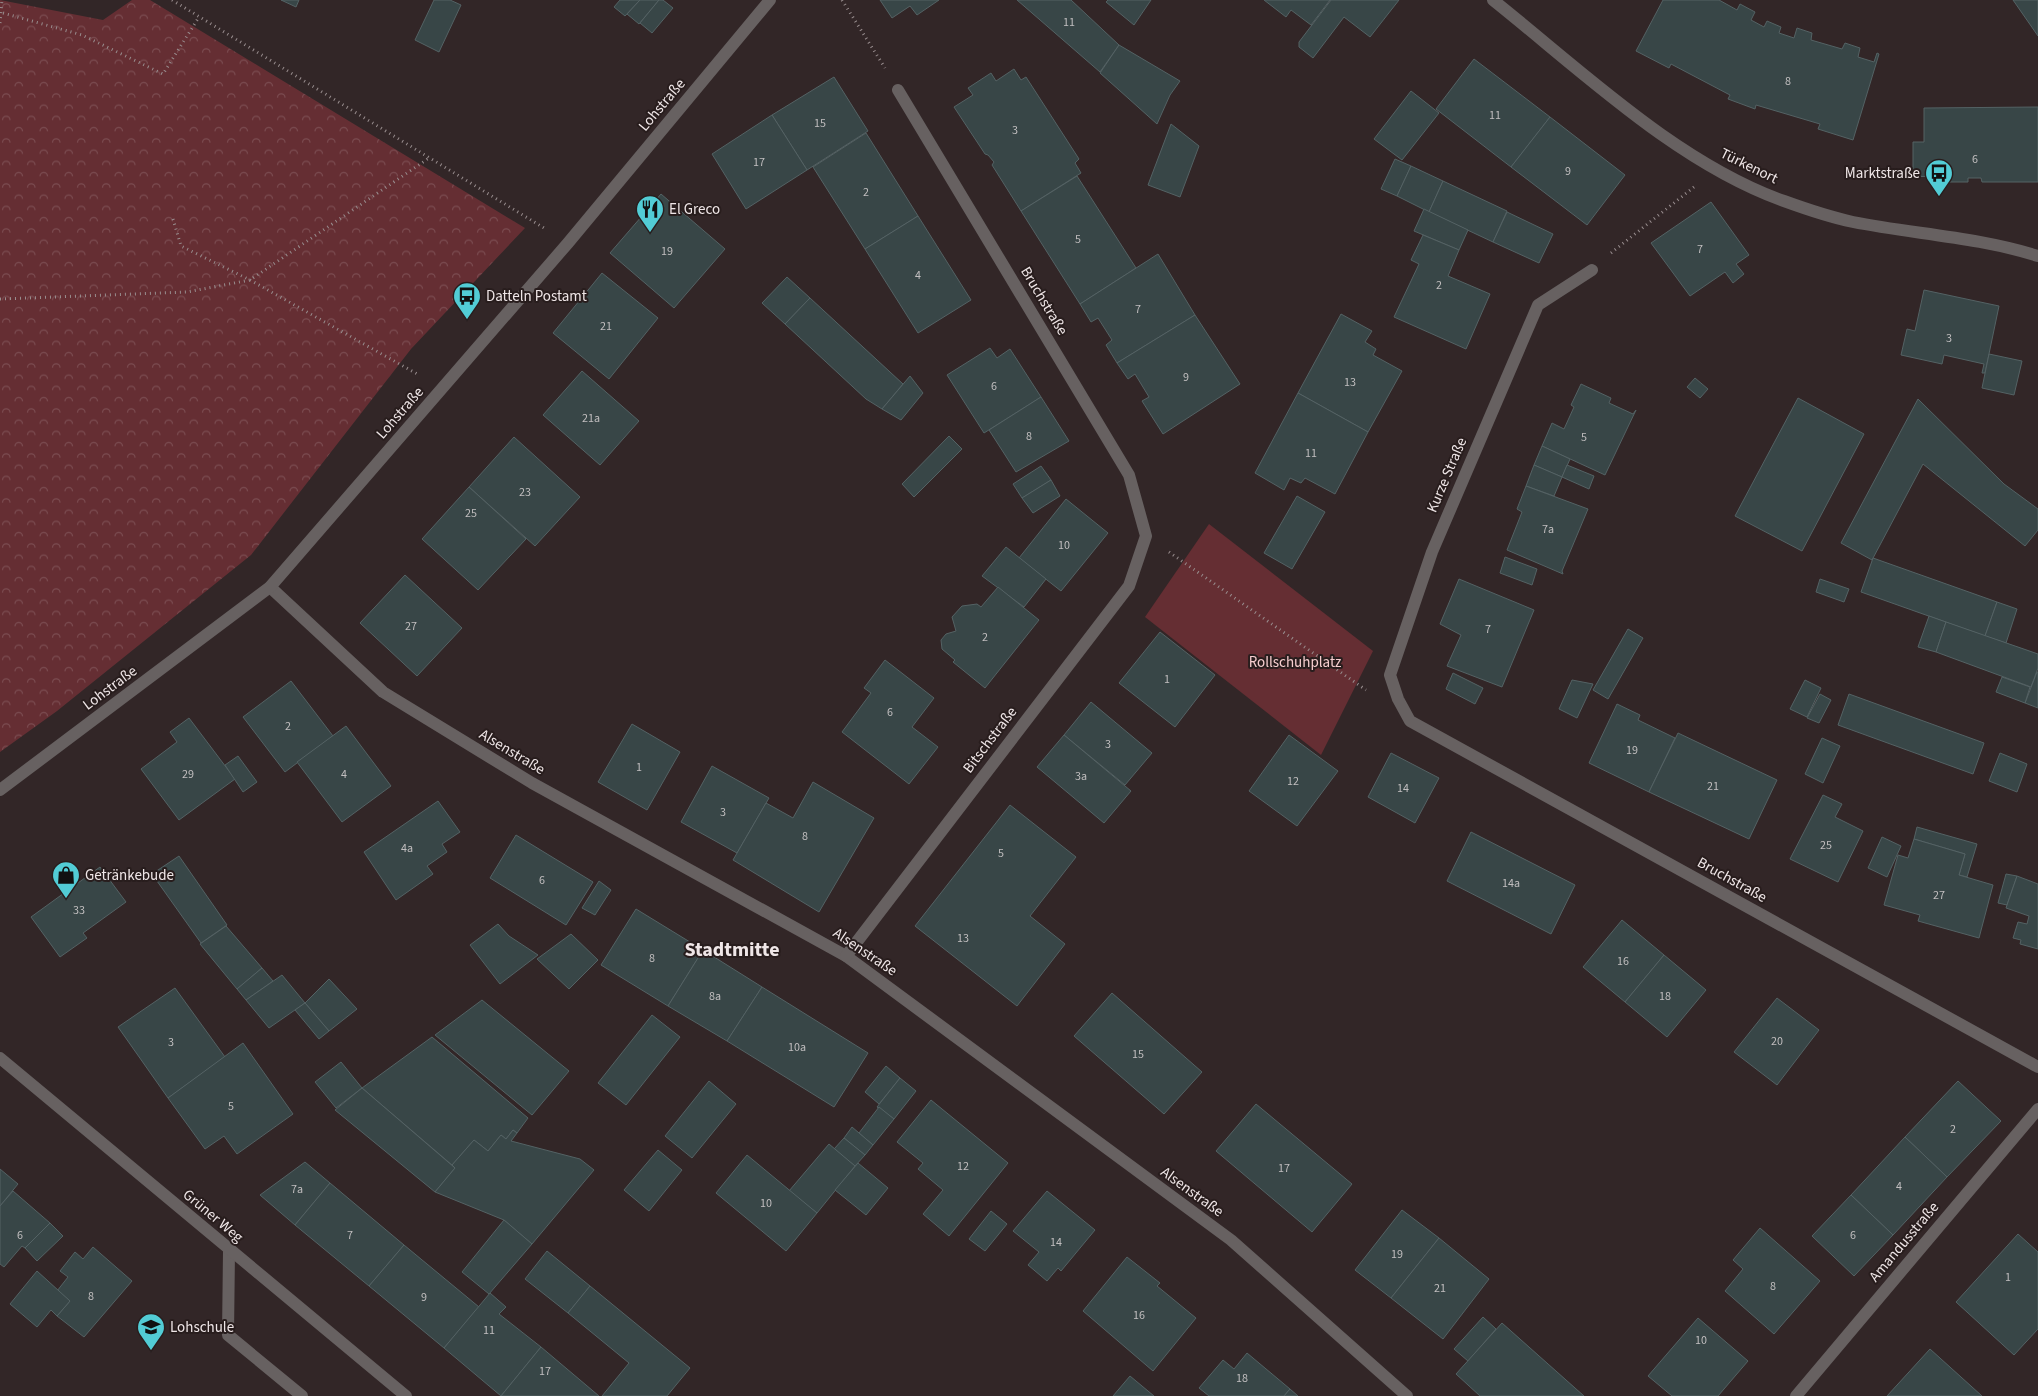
<svg xmlns="http://www.w3.org/2000/svg" width="2038" height="1396" font-family="'Source Sans 3',sans-serif">
	<style>
		.forest { fill: url(#forest-crowns) }
		.green { fill: #652e33 }
		.building { fill: #384647; stroke: #546264 }
		.lines { fill: none; stroke-linecap: round; stroke-linejoin: round }
		.path { stroke: #998e8f; stroke-width: 3; stroke-dasharray: 1 4; stroke-linecap: butt }
		.service { stroke: #676161; stroke-width: 12 }
		.minor { stroke: #676161; stroke-width: 12 }
		.labels { text-anchor: middle; dominant-baseline: central; stroke-width: 4; stroke-linejoin: round; paint-order: stroke }
		.number-label { font-size: 12px; fill: #c1bebf }
		.street-label { font-size: 15px; fill: #efe6e7; stroke: #281d1d }
		.poi-label { font-size: 15px; fill: #efe6e7; stroke: #281d1d; text-anchor: start }
		.park-label { font-size: 15px; fill: #f7cecf; stroke: #281d1d }
		.district-label { font-size: 20px; font-weight: bold; fill: #efe6e7; stroke: #281d1d }
	</style>
	<defs>
		<pattern id="forest-crowns" width="20" height="18" patternUnits="userSpaceOnUse" patternTransform="scale(1.25)"><rect width="20" height="18" fill="#652e33"/><path d="M2 6a3 3 0 1 1 6 0M12 15a3 3 0 1 1 6 0" fill="none" stroke="#7b4c51"/></pattern>
	</defs>
	<rect width="100%" height="100%" fill="#322627"/>
	<polygon class="forest" points="0,0 103,20 132,0 150,0 525,228 411,349 251,555 57,711 0,752"/>
	<polygon class="green" points="1209,524 1373,651 1321,755 1145,617"/>
	<g class="building">
		<polygon points="281,0 299,0 296,7"/>
		<polygon points="434,0 450,0 461,5 439,52 415,40"/>
		<polygon points="620,0 640,0 625,16 614,7"/>
		<polygon points="640,0 659,0 639,24 627,14"/>
		<polygon points="659,0 663,0 673,8 652,33 640,23"/>
		<polygon points="880,0 939,0 917,15 910,6 892,18"/>
		<polygon points="1017,0 1071,0 1119,45 1100,72"/>
		<polygon points="1108,0 1151,0 1134,25 1106,2"/>
		<polygon points="1264,0 1330,0 1311,25 1291,10 1286,17"/>
		<polygon points="1331,0 1399,0 1370,37 1344,17 1313,58 1299,47 1299,42"/>
		<polygon points="1663,0 1719,0 1737,10 1740,4 1755,12 1751,20 1764,27 1767,21 1781,27 1779,33 1794,38 1797,28 1812,33 1811,40 1842,49 1845,43 1860,48 1858,57 1874,62 1877,53 1879,54 1853,140 1818,129 1820,124 1756,105 1755,109 1728,99 1730,95 1671,64 1669,68 1636,51"/>
		<polygon points="2013,0 2038,0 2038,36"/>
		<polygon points="1119,45 1180,81 1170,95 1157,124 1100,73"/>
		<polygon points="1474,59 1550,117 1511,167 1436,109"/>
		<polygon points="1014,69 1021,80 1026,77 1079,159 1075,163 1081,173 1021,211 992,165 994,162 988,155 985,154 954,107 973,95 968,88 991,73 996,81"/>
		<polygon points="834,77 868,131 807,170 772,115"/>
		<polygon points="1411,91 1439,113 1402,160 1374,139"/>
		<polygon points="2038,107 2038,182 1982,182 1981,178 1968,178 1968,182 1932,182 1932,176 1913,177 1913,142 1924,142 1924,108"/>
		<polygon points="772,115 807,170 746,209 712,154"/>
		<polygon points="1550,117 1625,175 1587,225 1511,167"/>
		<polygon points="1171,124 1199,146 1180,197 1148,185"/>
		<polygon points="866,133 918,216 865,249 813,167"/>
		<polygon points="1395,159 1411,166 1397,196 1381,189"/>
		<polygon points="1411,166 1443,181 1429,212 1397,196"/>
		<polygon points="1077,176 1136,268 1080,304 1021,211"/>
		<polygon points="1443,181 1507,211 1493,242 1429,212"/>
		<polygon points="661,194 725,249 674,308 610,253"/>
		<polygon points="1711,202 1749,255 1736,264 1744,274 1733,283 1725,272 1690,296 1651,243"/>
		<polygon points="1424,209 1468,230 1459,250 1414,231"/>
		<polygon points="1507,212 1553,234 1539,263 1493,242"/>
		<polygon points="918,216 971,300 918,333 865,249"/>
		<polygon points="1423,235 1459,250 1448,276 1490,294 1466,349 1394,317 1419,264 1411,260"/>
		<polygon points="1158,254 1195,315 1117,363 1106,345 1112,340 1098,318 1091,322 1080,304"/>
		<polygon points="602,273 658,318 609,379 553,333"/>
		<polygon points="787,277 810,298 785,324 762,303"/>
		<polygon points="1924,290 1999,306 1985,373 1982,373 1984,364 1944,355 1942,364 1901,355 1907,329 1915,331"/>
		<polygon points="810,298 903,384 882,409 866,399 785,324"/>
		<polygon points="1341,314 1372,331 1365,342 1376,349 1373,355 1402,371 1368,432 1298,393"/>
		<polygon points="1195,315 1240,384 1163,434 1142,401 1149,397 1135,374 1128,379 1117,363"/>
		<polygon points="990,348 997,358 1010,349 1041,397 984,433 947,375"/>
		<polygon points="1989,354 2022,361 2014,395 1982,388"/>
		<polygon points="582,371 639,421 600,465 543,415"/>
		<polygon points="910,376 923,393 901,420 882,409"/>
		<polygon points="1695,378 1708,389 1700,398 1687,387"/>
		<polygon points="1581,384 1611,398 1609,403 1633,414 1636,410 1605,475 1542,446 1552,423 1564,429 1574,407 1571,405"/>
		<polygon points="1298,393 1368,432 1335,494 1305,478 1301,483 1290,478 1284,490 1255,473"/>
		<polygon points="1041,397 1069,441 1016,472 989,430"/>
		<polygon points="1798,398 1864,434 1802,551 1735,516"/>
		<polygon points="1918,399 2004,484 2038,509 2038,530 2025,546 1923,464 1872,560 1841,543"/>
		<polygon points="949,436 962,449 914,497 902,484"/>
		<polygon points="514,437 580,497 535,546 469,487"/>
		<polygon points="1542,446 1570,459 1562,477 1534,465"/>
		<polygon points="1534,465 1562,477 1554,496 1526,486"/>
		<polygon points="1567,465 1594,476 1589,489 1562,477"/>
		<polygon points="1041,466 1051,480 1022,498 1013,484"/>
		<polygon points="1051,480 1060,496 1033,513 1022,498"/>
		<polygon points="1526,486 1588,509 1562,571 1563,574 1507,550 1522,512 1517,509"/>
		<polygon points="469,487 526,539 478,590 422,539"/>
		<polygon points="1297,496 1325,512 1292,569 1264,553"/>
		<polygon points="1066,499 1108,533 1061,591 1019,558"/>
		<polygon points="1006,547 1046,579 1024,607 982,576"/>
		<polygon points="1505,557 1537,569 1532,585 1500,573"/>
		<polygon points="1873,558 1997,602 1985,636 1861,592"/>
		<polygon points="405,575 462,628 417,676 360,623"/>
		<polygon points="1459,579 1534,610 1502,687 1447,666 1461,635 1440,624"/>
		<polygon points="1820,579 1849,589 1844,602 1816,592"/>
		<polygon points="998,587 1039,620 985,688 953,662 955,660 942,649 941,640 946,634 956,631 952,617 962,606 977,604 981,607"/>
		<polygon points="1997,602 2017,609 2006,643 1985,636"/>
		<polygon points="1929,616 1946,622 1936,652 1918,647"/>
		<polygon points="1946,622 2038,654 2038,668 2031,687 1936,652"/>
		<polygon points="1628,629 1643,638 1608,699 1593,690"/>
		<polygon points="1160,632 1215,675 1175,727 1119,683"/>
		<polygon points="885,660 934,698 912,727 938,747 909,784 842,732 871,693 864,688"/>
		<polygon points="2037,672 2038,672 2038,708 2025,703"/>
		<polygon points="1453,673 1483,688 1475,704 1446,689"/>
		<polygon points="2002,677 2030,687 2025,703 1996,692"/>
		<polygon points="1572,680 1593,684 1577,718 1559,709"/>
		<polygon points="1805,680 1821,688 1807,717 1790,709"/>
		<polygon points="291,681 333,736 285,772 243,717"/>
		<polygon points="1820,694 1831,700 1819,723 1807,718"/>
		<polygon points="1849,694 1984,743 1973,774 1838,725"/>
		<polygon points="1091,702 1152,753 1125,785 1064,735"/>
		<polygon points="1617,704 1640,715 1638,720 1675,738 1649,792 1589,763"/>
		<polygon points="189,718 235,779 179,820 141,769 177,742 170,732"/>
		<polygon points="632,724 680,752 647,810 598,782"/>
		<polygon points="346,726 391,786 342,822 297,762"/>
		<polygon points="1678,733 1777,780 1749,839 1649,792"/>
		<polygon points="1064,735 1131,791 1104,823 1037,767"/>
		<polygon points="1289,735 1338,771 1297,826 1249,791"/>
		<polygon points="1822,738 1840,746 1823,783 1805,774"/>
		<polygon points="1391,753 1439,778 1415,823 1368,797"/>
		<polygon points="2000,753 2027,764 2017,792 1989,781"/>
		<polygon points="238,756 257,782 243,792 225,765"/>
		<polygon points="712,766 769,798 737,853 681,822"/>
		<polygon points="813,782 874,818 819,912 733,860 766,803 793,818"/>
		<polygon points="1823,795 1842,804 1835,817 1863,831 1838,882 1790,859"/>
		<polygon points="438,801 460,832 442,844 447,852 427,866 433,874 396,900 364,852"/>
		<polygon points="1010,805 1076,857 1030,916 1065,944 1017,1006 915,926"/>
		<polygon points="1917,827 1977,844 1967,877 1959,875 1965,854 1914,839"/>
		<polygon points="1471,832 1575,885 1551,934 1447,881"/>
		<polygon points="516,835 593,882 566,925 490,878"/>
		<polygon points="1882,837 1901,846 1887,877 1868,868"/>
		<polygon points="1914,839 1965,854 1959,875 1993,885 1979,938 1918,921 1920,915 1884,905 1898,855 1908,858"/>
		<polygon points="179,856 227,925 201,943 152,874"/>
		<polygon points="100,867 126,902 83,933 87,938 60,957 31,917"/>
		<polygon points="2006,874 2017,876 2007,905 1998,903"/>
		<polygon points="2017,876 2038,884 2038,949 2020,944 2021,940 2013,938 2018,922 2027,924 2029,916 2006,908"/>
		<polygon points="599,881 611,890 595,915 582,908"/>
		<polygon points="636,909 703,950 668,1006 601,965"/>
		<polygon points="1622,920 1664,955 1625,1002 1583,967"/>
		<polygon points="498,924 509,936 538,955 500,984 470,945"/>
		<polygon points="226,926 262,968 237,989 200,944"/>
		<polygon points="571,934 598,960 569,989 537,959"/>
		<polygon points="703,950 762,987 727,1041 668,1006"/>
		<polygon points="1664,955 1706,990 1667,1037 1625,1002"/>
		<polygon points="262,968 273,981 246,1000 237,989"/>
		<polygon points="282,975 305,1003 269,1028 246,1000"/>
		<polygon points="329,979 357,1009 329,1031 305,1003"/>
		<polygon points="762,987 868,1053 834,1107 727,1041"/>
		<polygon points="175,988 225,1057 168,1098 118,1027"/>
		<polygon points="1112,993 1202,1072 1164,1114 1074,1036"/>
		<polygon points="1777,998 1819,1030 1777,1085 1734,1052"/>
		<polygon points="482,1000 569,1071 532,1115 435,1035"/>
		<polygon points="305,1003 329,1031 319,1039 295,1010"/>
		<polygon points="652,1015 680,1037 626,1105 598,1083"/>
		<polygon points="432,1037 528,1118 517,1133 513,1130 506,1139 501,1135 488,1151 474,1140 452,1165 362,1088"/>
		<polygon points="243,1043 293,1114 237,1154 224,1136 205,1149 168,1098"/>
		<polygon points="341,1062 362,1088 336,1108 315,1082"/>
		<polygon points="886,1066 900,1078 879,1104 865,1092"/>
		<polygon points="900,1078 916,1091 894,1119 877,1107"/>
		<polygon points="709,1081 736,1104 692,1158 665,1136"/>
		<polygon points="1958,1081 2001,1121 1947,1177 1905,1137"/>
		<polygon points="362,1088 455,1168 435,1192 335,1110"/>
		<polygon points="931,1100 1008,1163 949,1236 923,1214 943,1190 918,1169 923,1163 897,1142"/>
		<polygon points="1256,1104 1352,1184 1312,1232 1216,1151"/>
		<polygon points="879,1107 894,1119 873,1145 859,1133"/>
		<polygon points="852,1127 873,1145 865,1155 844,1138"/>
		<polygon points="513,1130 517,1133 511,1141 580,1159 594,1170 532,1244 504,1220 435,1192 455,1168 452,1165 474,1140 488,1151 501,1135 506,1139"/>
		<polygon points="1905,1137 1947,1177 1893,1235 1851,1195"/>
		<polygon points="844,1138 865,1155 855,1166 834,1149"/>
		<polygon points="829,1144 855,1166 817,1213 789,1191"/>
		<polygon points="658,1150 682,1170 649,1211 624,1190"/>
		<polygon points="747,1155 817,1213 786,1251 716,1193"/>
		<polygon points="305,1162 330,1183 295,1225 260,1195"/>
		<polygon points="858,1163 888,1188 866,1215 835,1190"/>
		<polygon points="0,1169 18,1184 0,1206"/>
		<polygon points="330,1183 404,1245 369,1286 295,1225"/>
		<polygon points="13,1191 50,1223 25,1248 22,1246 4,1267 0,1264 0,1206"/>
		<polygon points="1047,1191 1095,1230 1061,1271 1058,1268 1047,1281 1028,1265 1039,1252 1013,1231"/>
		<polygon points="1851,1195 1893,1235 1854,1276 1812,1236"/>
		<polygon points="1402,1210 1439,1238 1391,1298 1355,1270"/>
		<polygon points="991,1211 1007,1224 985,1251 969,1239"/>
		<polygon points="504,1220 532,1244 489,1294 462,1272"/>
		<polygon points="50,1223 63,1236 37,1261 25,1248"/>
		<polygon points="1760,1228 1820,1281 1774,1334 1725,1291 1743,1269 1733,1260"/>
		<polygon points="2018,1234 2038,1252 2038,1329 2014,1355 1956,1302"/>
		<polygon points="1439,1238 1489,1279 1443,1339 1391,1298"/>
		<polygon points="404,1245 479,1307 444,1348 369,1286"/>
		<polygon points="93,1247 132,1281 84,1337 57,1316 70,1301 57,1291 68,1277 60,1271 75,1252 83,1259"/>
		<polygon points="547,1251 590,1286 568,1313 525,1279"/>
		<polygon points="1127,1257 1160,1283 1157,1286 1196,1318 1153,1371 1083,1311"/>
		<polygon points="37,1271 70,1301 57,1316 51,1310 37,1327 10,1304"/>
		<polygon points="590,1286 690,1368 667,1396 602,1396 629,1363 568,1313"/>
		<polygon points="490,1293 506,1307 499,1314 541,1347 501,1396 444,1348"/>
		<polygon points="1483,1317 1496,1329 1468,1361 1454,1349"/>
		<polygon points="1698,1318 1748,1361 1718,1396 1672,1396 1648,1376"/>
		<polygon points="1502,1323 1584,1396 1480,1396 1456,1374"/>
		<polygon points="541,1347 599,1396 501,1396"/>
		<polygon points="1930,1349 1982,1396 1887,1396"/>
		<polygon points="1247,1353 1290,1389 1284,1396 1209,1396 1199,1388 1223,1360 1234,1369"/>
		<polygon points="1130,1376 1154,1396 1113,1396"/>
		<polygon points="1290,1389 1298,1396 1284,1396"/>
	</g>
	<g class="lines">
		<g class="path">
			<polyline points="172,0 544,228"/>
			<polyline points="842,0 885,68"/>
			<polyline points="3,13 82,35 163,74 199,17"/>
			<polyline points="0,23 2,0"/>
			<polyline points="173,219 181,246 250,280 419,375"/>
			<polyline points="1611,253 1694,187"/>
			<polyline points="0,299 187,292 250,280 429,158"/>
			<polyline points="1169,552 1366,690"/>
		</g>
		<polyline class="service" points="229,1251 228,1335 302,1396"/>
		<g class="minor">
			<path d="M1493,0C1581,70 1677,163 1784,201C1806,209 1830,217 1853,222C1914,234 1978,237 2038,256"/>
			<polyline points="1592,270 1538,305 1432,552 1390,675 1398,699 1410,721 2038,1067"/>
			<polyline points="270,587 383,692 532,783 846,956 1231,1240 1407,1396"/>
			<polyline points="0,790 270,587 568,243 770,0"/>
			<polyline points="846,956 1129,586 1146,536 1129,475 898,90"/>
			<polyline points="0,1058 406,1396"/>
			<polyline points="1796,1396 2038,1109"/>
		</g>
	</g>
	<defs>
		<g id="bus-pin" transform="scale(1.4375)"><path d="M0 17L-7.5 6A9.5 9.5 0 1 1 7.5 6Z" fill="#52ccd5" stroke="#281d1d"/><path d="M-5-6H5V4H4V6H2V4H-2V6H-4V4H-5ZM-3.5-4V0h7V-4ZM-3.5 1.2v1.5H-2V1.2ZM2 1.2v1.5H3.5V1.2Z" fill="#111"/></g>
		<g id="restaurant-pin" transform="scale(1.4375)"><path d="M0 17L-7.5 6A9.5 9.5 0 1 1 7.5 6Z" fill="#52ccd5" stroke="#281d1d"/><path d="M-5-6h1v4h1v-4h1v4h1v-4h1v5L-1.5 .5V6h-2V.5L-5-1ZM5-6V6H3V1.5H1.5Q1.5-4 5-6Z" fill="#111"/></g>
		<g id="shop-pin" transform="scale(1.4375)"><path d="M0 17L-7.5 6A9.5 9.5 0 1 1 7.5 6Z" fill="#52ccd5" stroke="#281d1d"/><path d="M-5-2.5h2.3a2.7 3.5 0 0 1 5.4 0H5L5.5 6h-11ZM-1.5-2.5h3a1.5 2.3 0 0 0-3 0Z" fill="#111"/></g>
		<g id="school-pin" transform="scale(1.4375)"><path d="M0 17L-7.5 6A9.5 9.5 0 1 1 7.5 6Z" fill="#52ccd5" stroke="#281d1d"/><path d="M0-5L7-2L0 1L-7-2ZM-4 1L0 2.5L4 1V4Q0 6-4 4Z" fill="#111"/></g>
	</defs>
	<g fill-rule="evenodd">
		<use href="#bus-pin" x="1939" y="173"/>
		<use href="#restaurant-pin" x="650" y="209"/>
		<use href="#bus-pin" x="467" y="296"/>
		<use href="#shop-pin" x="66" y="875"/>
		<use href="#school-pin" x="151" y="1327"/>
	</g>
	<g class="labels">
		<g class="number-label">
			<text x="1069" y="22">11</text>
			<text x="1788" y="81">8</text>
			<text x="1495" y="115">11</text>
			<text x="820" y="123">15</text>
			<text x="1015" y="130">3</text>
			<text x="1975" y="159">6</text>
			<text x="759" y="162">17</text>
			<text x="1568" y="171">9</text>
			<text x="866" y="192">2</text>
			<text x="1078" y="239">5</text>
			<text x="1700" y="249">7</text>
			<text x="667" y="251">19</text>
			<text x="918" y="275">4</text>
			<text x="1439" y="285">2</text>
			<text x="1138" y="309">7</text>
			<text x="606" y="326">21</text>
			<text x="1949" y="338">3</text>
			<text x="1186" y="377">9</text>
			<text x="1350" y="382">13</text>
			<text x="994" y="386">6</text>
			<text x="591" y="418">21a</text>
			<text x="1029" y="436">8</text>
			<text x="1584" y="437">5</text>
			<text x="1311" y="453">11</text>
			<text x="525" y="492">23</text>
			<text x="471" y="513">25</text>
			<text x="1548" y="529">7a</text>
			<text x="1064" y="545">10</text>
			<text x="411" y="626">27</text>
			<text x="1488" y="629">7</text>
			<text x="985" y="637">2</text>
			<text x="1167" y="679">1</text>
			<text x="890" y="712">6</text>
			<text x="288" y="726">2</text>
			<text x="1108" y="744">3</text>
			<text x="1632" y="750">19</text>
			<text x="639" y="767">1</text>
			<text x="188" y="774">29</text>
			<text x="344" y="774">4</text>
			<text x="1081" y="776">3a</text>
			<text x="1293" y="781">12</text>
			<text x="1713" y="786">21</text>
			<text x="1403" y="788">14</text>
			<text x="723" y="812">3</text>
			<text x="805" y="836">8</text>
			<text x="1826" y="845">25</text>
			<text x="407" y="848">4a</text>
			<text x="1001" y="853">5</text>
			<text x="542" y="880">6</text>
			<text x="1511" y="883">14a</text>
			<text x="1939" y="895">27</text>
			<text x="79" y="910">33</text>
			<text x="963" y="938">13</text>
			<text x="652" y="958">8</text>
			<text x="1623" y="961">16</text>
			<text x="715" y="996">8a</text>
			<text x="1665" y="996">18</text>
			<text x="1777" y="1041">20</text>
			<text x="171" y="1042">3</text>
			<text x="797" y="1047">10a</text>
			<text x="1138" y="1054">15</text>
			<text x="231" y="1106">5</text>
			<text x="1953" y="1129">2</text>
			<text x="963" y="1166">12</text>
			<text x="1284" y="1168">17</text>
			<text x="1899" y="1186">4</text>
			<text x="297" y="1189">7a</text>
			<text x="766" y="1203">10</text>
			<text x="20" y="1235">6</text>
			<text x="350" y="1235">7</text>
			<text x="1853" y="1235">6</text>
			<text x="1056" y="1242">14</text>
			<text x="1397" y="1254">19</text>
			<text x="2008" y="1277">1</text>
			<text x="1773" y="1286">8</text>
			<text x="1440" y="1288">21</text>
			<text x="91" y="1296">8</text>
			<text x="424" y="1297">9</text>
			<text x="1139" y="1315">16</text>
			<text x="489" y="1330">11</text>
			<text x="1701" y="1340">10</text>
			<text x="545" y="1371">17</text>
			<text x="1242" y="1378">18</text>
		</g>
		<g class="street-label">
			<text transform="translate(662 105) rotate(-50)">Lohstraße</text>
			<text transform="translate(1749 166) rotate(26)">Türkenort</text>
			<text transform="translate(1044 301) rotate(59)">Bruchstraße</text>
			<text transform="translate(400 413) rotate(-49)">Lohstraße</text>
			<text transform="translate(1447 475) rotate(-67)">Kurze Straße</text>
			<text transform="translate(110 688) rotate(-37)">Lohstraße</text>
			<text transform="translate(990 740) rotate(-53)">Bitschstraße</text>
			<text transform="translate(512 752) rotate(31)">Alsenstraße</text>
			<text transform="translate(1732 880) rotate(29)">Bruchstraße</text>
			<text transform="translate(865 952) rotate(34)">Alsenstraße</text>
			<text transform="translate(1192 1192) rotate(36)">Alsenstraße</text>
			<text transform="translate(213 1216) rotate(40)">Grüner Weg</text>
			<text transform="translate(1904 1242) rotate(-50)">Amandusstraße</text>
		</g>
		<g class="poi-label">
			<text x="1920" y="173" text-anchor="end">Marktstraße</text>
			<text x="669" y="209">El Greco</text>
			<text x="486" y="296">Datteln Postamt</text>
			<text x="85" y="875">Getränkebude</text>
			<text x="170" y="1327">Lohschule</text>
		</g>
		<g class="park-label">
			<text x="1295" y="662">Rollschuhplatz</text>
		</g>
		<g class="district-label">
			<text x="732" y="950">Stadtmitte</text>
		</g>
	</g>
</svg>
